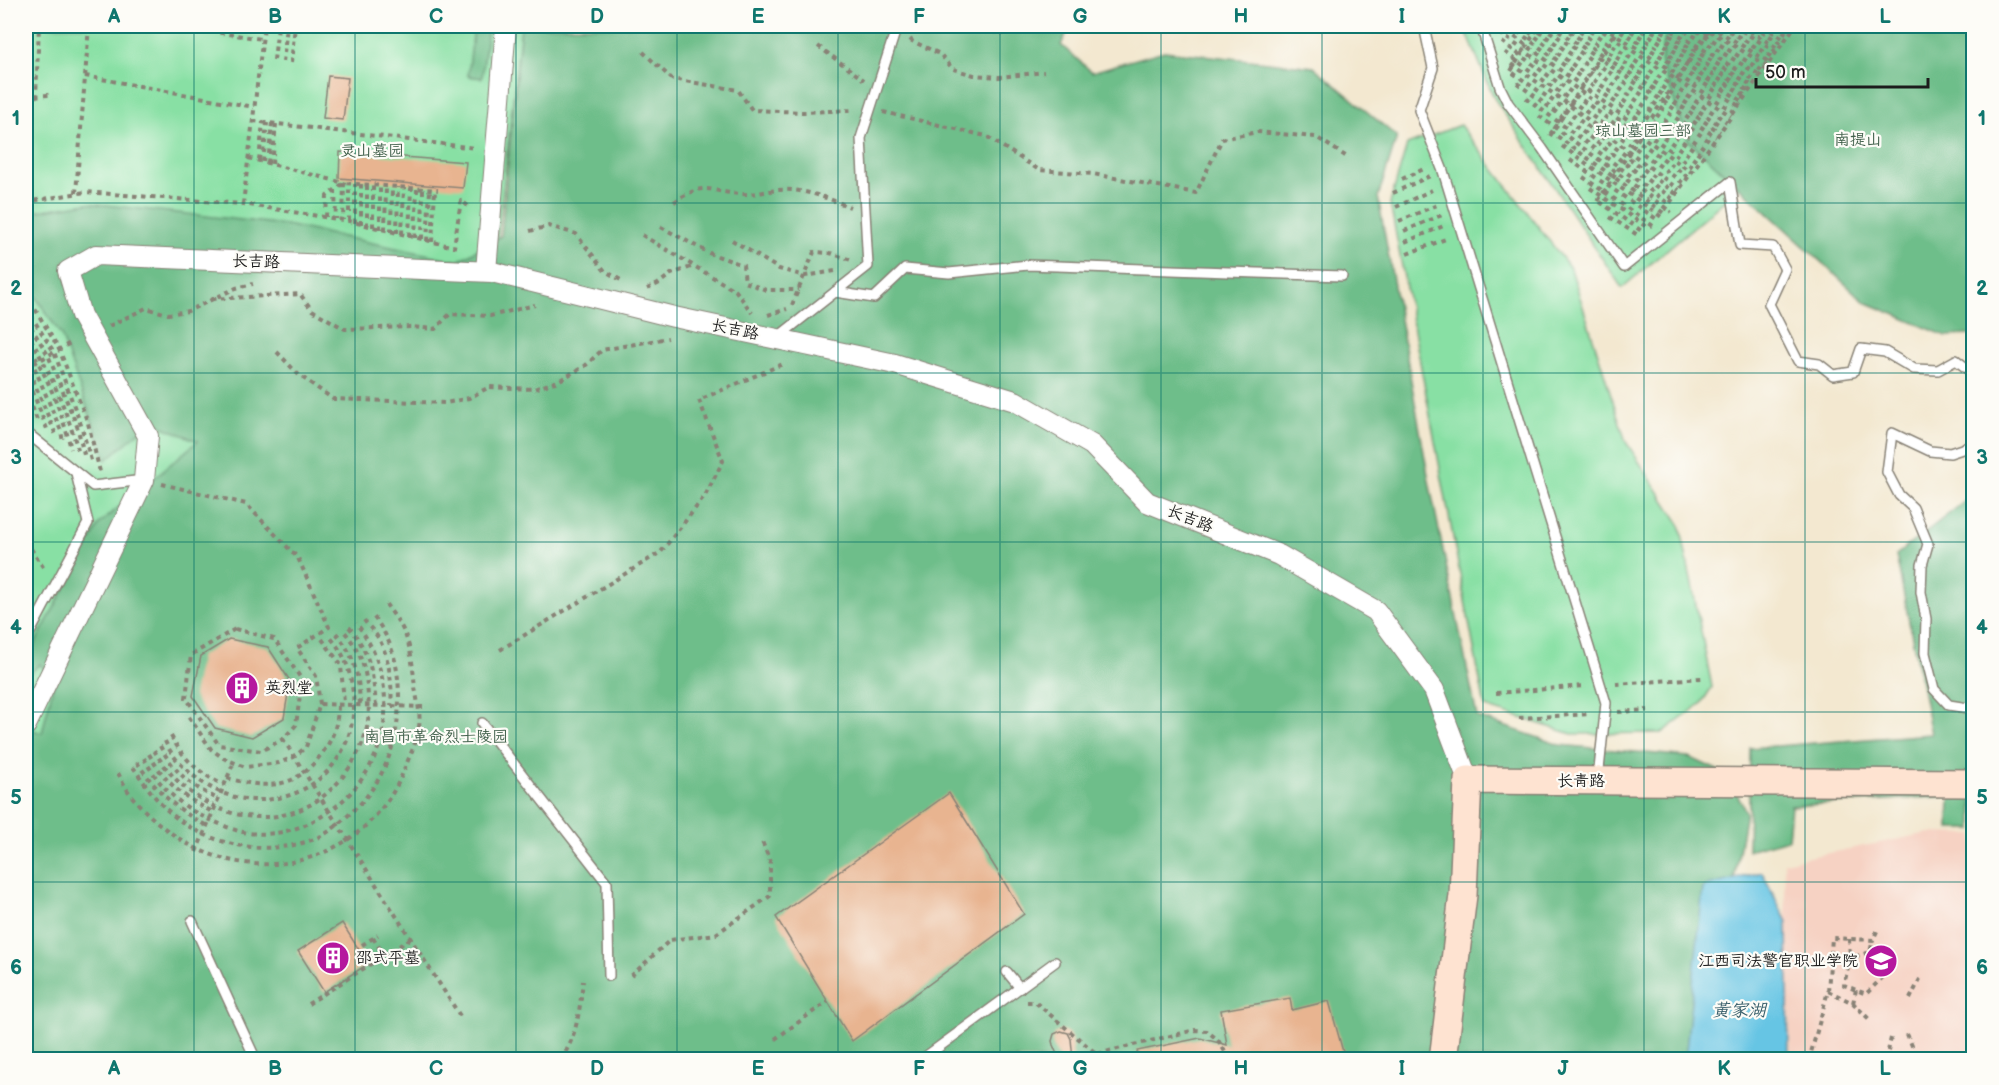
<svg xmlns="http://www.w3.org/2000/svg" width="1999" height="1085" font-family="'Balsamiq Sans','LXGW WenKai TC',sans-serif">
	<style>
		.built { fill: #f6d2c3 }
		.green { fill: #88e0a4; stroke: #527e60; stroke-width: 1.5 }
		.forest { fill: #6ebe8a; stroke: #456d53; stroke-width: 1.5 }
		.water { fill: #66c5e4; stroke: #417080; stroke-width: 1.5 }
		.building { fill: #e8b490 }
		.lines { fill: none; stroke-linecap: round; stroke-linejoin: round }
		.lane-casing { stroke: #888276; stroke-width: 12 }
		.street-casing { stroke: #888276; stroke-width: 22 }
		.secondary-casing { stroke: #888276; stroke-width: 30 }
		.path { stroke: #888276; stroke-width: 4; stroke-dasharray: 4.5 4.5; stroke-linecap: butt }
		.lane { stroke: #fff; stroke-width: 9 }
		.street { stroke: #fff; stroke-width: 20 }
		.secondary { stroke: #fee3d1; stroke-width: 27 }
		.grid { fill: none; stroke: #0f766e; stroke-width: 1.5; stroke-opacity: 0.55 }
		.labels { text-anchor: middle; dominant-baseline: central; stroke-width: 4.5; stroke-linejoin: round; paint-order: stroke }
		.park-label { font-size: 16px; fill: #42614c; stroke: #fdfcf7 }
		.street-label { font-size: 16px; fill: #1c1c1c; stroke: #fdfcf7 }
		.poi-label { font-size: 16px; fill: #1c1c1c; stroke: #fdfcf7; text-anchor: start }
		.water-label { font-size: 18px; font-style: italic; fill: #3a606c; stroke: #fdfcf7 }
		.neatline { fill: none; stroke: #0f766e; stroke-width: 2 }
		.grid-label { font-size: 20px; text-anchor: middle; font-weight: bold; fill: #0f766e }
	</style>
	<rect width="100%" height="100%" fill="#fdfcf7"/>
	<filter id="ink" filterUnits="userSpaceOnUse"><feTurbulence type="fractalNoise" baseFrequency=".0167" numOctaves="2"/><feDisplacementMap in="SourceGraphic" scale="12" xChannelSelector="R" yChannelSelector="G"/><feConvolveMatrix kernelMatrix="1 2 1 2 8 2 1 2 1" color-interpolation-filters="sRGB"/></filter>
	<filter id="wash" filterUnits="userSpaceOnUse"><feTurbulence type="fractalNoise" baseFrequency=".008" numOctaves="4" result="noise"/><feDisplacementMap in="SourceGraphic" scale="24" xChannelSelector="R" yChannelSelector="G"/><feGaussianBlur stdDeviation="1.35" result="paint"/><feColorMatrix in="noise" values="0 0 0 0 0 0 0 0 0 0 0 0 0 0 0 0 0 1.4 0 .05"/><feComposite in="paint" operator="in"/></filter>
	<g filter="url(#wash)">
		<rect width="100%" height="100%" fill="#f3e8d0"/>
		<polygon class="built" points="1929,833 1973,834 1973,1059 1791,1059 1784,862"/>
		<g class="green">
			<polygon points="26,26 521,26 493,282 223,398 26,801"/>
			<polygon points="1464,26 1809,26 1798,138 1622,288 1494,98"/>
			<polygon points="1460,125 1571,269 1626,442 1680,524 1712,687 1701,704 1662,733 1572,734 1485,707 1390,203 1407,145"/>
		</g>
		<g class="forest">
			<polygon points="474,26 488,26 482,78 468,76"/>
			<polygon points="521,26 1070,26 1061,45 1092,72 1164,51 1314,67 1397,137 1378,197 1430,486 1477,717 1560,745 1689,757 1728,775 1746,812 1724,937 1735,1059 26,1059 26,728 42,733 54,682 40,664 26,677 26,660 100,523 198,441 151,422 106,460 61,335 26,282 26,213 87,203 286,225 458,261 501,236"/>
			<polygon points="1666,26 1973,26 1973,335 1946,336 1865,302 1688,140 1661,63"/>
			<polygon points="1973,495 1973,829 1949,829 1950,796 1791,806 1788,839 1748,850 1750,748 1931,734 1896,555"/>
		</g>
		<polygon class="water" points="1762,872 1787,922 1789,1059 1685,1059 1703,887"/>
		<g id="blocks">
			<g class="building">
				<polygon points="328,76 348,78 343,120 323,118"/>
				<polygon points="340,152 466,162 463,188 339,178"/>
				<polygon points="229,639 268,647 290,681 284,718 252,737 215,728 193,696 201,656"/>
				<polygon points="949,793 1024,914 852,1041 776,917"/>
				<polygon points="342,923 368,964 324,992 298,951"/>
				<polygon points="1290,998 1292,1010 1329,1001 1345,1059 1138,1059 1137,1051 1200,1038 1227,1045 1221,1010"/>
				<polygon points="1061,1031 1068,1033 1071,1039 1073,1059 1059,1059 1053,1045 1052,1041 1054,1034"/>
			</g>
		</g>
	</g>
	<g filter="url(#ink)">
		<use href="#blocks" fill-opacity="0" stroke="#888276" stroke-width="1.5"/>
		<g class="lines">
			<g class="lane-casing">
				<g id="lane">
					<polyline points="1424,26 1433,68 1419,110 1443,171 1606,703 1598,779"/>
					<polyline points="1481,26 1500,87 1508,103 1542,148 1624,267 1730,182 1740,245 1773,247 1785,269 1769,304 1798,361 1819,364 1833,375 1853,372 1861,349 1885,352 1914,369 1938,370 1956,360 1974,374"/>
					<polyline points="835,292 874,298 905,269 949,273 1028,265 1342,276"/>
					<polyline points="778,337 868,266 861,138 897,26"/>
					<polyline points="26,432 93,486 144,480"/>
					<polyline points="1974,445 1950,453 1930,451 1892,433 1887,472 1899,495 1913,508 1928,544 1922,565 1921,592 1926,619 1925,653 1934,689 1949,705 1974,709"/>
					<polyline points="26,640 88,523 76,473"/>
					<polyline points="482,723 607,883 609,976"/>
					<polyline points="192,921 256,1060"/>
					<polyline points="1007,972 1020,988"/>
					<polyline points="921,1060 1055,962"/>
				</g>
			</g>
			<g class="street-casing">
				<g id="street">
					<polyline points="486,271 506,26"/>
					<polyline points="26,725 144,480 148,436 81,315 68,271 96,255 492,272 674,317 895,364 1015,401 1092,445 1147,502 1279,555 1376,611 1434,690 1468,780"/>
				</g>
			</g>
			<g class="secondary-casing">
				<polyline id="secondary" points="1443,1060 1463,895 1468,780 1974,783"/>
			</g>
			<g class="path">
				<polyline points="175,26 262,39"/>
				<polyline points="966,26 1004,34"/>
				<polyline points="1500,26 1694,168"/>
				<polyline points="1510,26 1698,162"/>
				<polyline points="1521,26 1588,76 1703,156"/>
				<polyline points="1531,26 1707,150"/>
				<polyline points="1542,26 1712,143"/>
				<polyline points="1551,26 1716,137"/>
				<polyline points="1562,26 1602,55 1720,132"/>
				<polyline points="1572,26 1605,50 1723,127"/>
				<polyline points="1582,26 1727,122"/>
				<polyline points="1595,26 1731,116"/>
				<polyline points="1603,26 1734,112"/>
				<polyline points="1613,26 1739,106"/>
				<polyline points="1623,26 1742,101"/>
				<polyline points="1634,26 1746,96"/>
				<polyline points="1644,26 1749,91"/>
				<polyline points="1654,26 1753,86"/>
				<polyline points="1664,26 1756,81"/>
				<polyline points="1677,26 1760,75"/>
				<polyline points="1689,26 1763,71"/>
				<polyline points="1702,26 1767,66"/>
				<polyline points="1710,26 1769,62"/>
				<polyline points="1721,26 1772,57"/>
				<polyline points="1734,26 1776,52"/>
				<polyline points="1742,26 1779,49"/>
				<polyline points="1754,26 1782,44"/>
				<polyline points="1763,26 1785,40"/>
				<polyline points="1775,26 1789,35"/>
				<polyline points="1500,33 1691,172"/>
				<polyline points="910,39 912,41 940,54 953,69 974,75 999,77 1044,72"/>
				<polyline points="1502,42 1688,177"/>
				<polyline points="818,46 864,80"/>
				<polyline points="643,52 672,79 738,90 752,110 804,112 855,110"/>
				<polyline points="1505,52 1683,183"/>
				<polyline points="274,60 278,26"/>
				<polyline points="283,62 287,26"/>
				<polyline points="291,63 295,26"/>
				<polyline points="1512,64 1569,105 1679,190"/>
				<polyline points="1511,71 1539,26"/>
				<polyline points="1513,73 1566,110 1676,194"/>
				<polyline points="85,76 254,107"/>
				<polyline points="1517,83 1673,199"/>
				<polyline points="26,96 50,95"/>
				<polyline points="1526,98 1669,204"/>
				<polyline points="883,112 986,136 1039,170 1093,174 1196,193 1222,139 1257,132 1316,137 1347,157"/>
				<polyline points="26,113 36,96 39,26"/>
				<polyline points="1539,116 1671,212"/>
				<polyline points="253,121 475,148"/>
				<polyline points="1550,131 1665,214"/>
				<polyline points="1550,136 1621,26"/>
				<polyline points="1562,146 1663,218"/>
				<polyline points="248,158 344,183 343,220"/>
				<polyline points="259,160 263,122"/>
				<polyline points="1570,160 1658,220"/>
				<polyline points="263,162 267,123"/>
				<polyline points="268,163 272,123"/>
				<polyline points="272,164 276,124"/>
				<polyline points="1583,177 1653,226"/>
				<polyline points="1402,179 1426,168"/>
				<polyline points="361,184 361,224"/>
				<polyline points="1590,188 1648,228"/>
				<polyline points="335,190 336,219"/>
				<polyline points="76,193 89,26"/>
				<polyline points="1393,193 1430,176"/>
				<polyline points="1598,201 1711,26"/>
				<polyline points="26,202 85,192 243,204 349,221 454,247 461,200 470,208"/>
				<path d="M674,202C707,180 707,192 741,194C753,195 766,191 778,190C803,188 827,198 850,207"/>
				<polyline points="1600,202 1643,232"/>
				<polyline points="243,204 264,26"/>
				<polyline points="1396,207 1432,190"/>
				<polyline points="1665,210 1795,26"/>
				<polyline points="326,217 327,196 344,183 438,190"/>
				<polyline points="1610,217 1639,236"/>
				<polyline points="349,221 349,183"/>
				<polyline points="1399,221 1437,205"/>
				<polyline points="355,223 355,184"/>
				<polyline points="367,226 367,185"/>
				<polyline points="373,227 373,185"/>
				<polyline points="661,227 709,253 743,265 745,282 766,290 799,290"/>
				<polyline points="380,229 380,186"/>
				<polyline points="385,230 386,186"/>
				<polyline points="530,231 549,226 576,234 605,271 621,280"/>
				<polyline points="1404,231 1442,215"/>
				<polyline points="391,232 392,187"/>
				<polyline points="397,233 398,187"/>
				<polyline points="402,234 404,188"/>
				<polyline points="642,235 736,291 752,313"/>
				<polyline points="409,236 411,188"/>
				<polyline points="415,238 417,189"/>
				<polyline points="422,239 423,189"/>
				<polyline points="732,240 779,269 805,276 835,271"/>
				<polyline points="427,241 430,190"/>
				<polyline points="432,242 435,190"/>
				<polyline points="1405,242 1446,225"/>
				<polyline points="1407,254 1448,238"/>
				<polyline points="647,289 658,284 671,274 694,266"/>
				<polyline points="26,294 59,349 88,423 100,472"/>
				<polyline points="212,299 300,294 312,310 345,329 411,327 435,329 450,314 490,316 535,305"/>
				<polyline points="792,305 814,252 830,253 851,260"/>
				<polyline points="26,308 54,352 81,425 92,464"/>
				<polyline points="768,315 787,309"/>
				<polyline points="26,319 48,355 77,426 85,458"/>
				<polyline points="109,326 146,308 168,314 188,311 236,288 253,284"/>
				<path d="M26,331C49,369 67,410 79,454"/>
				<path d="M26,341C46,374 62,411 71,449"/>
				<polyline points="26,352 33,364 61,431 63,442"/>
				<polyline points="277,352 299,375 333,399 446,403 469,398 489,387 534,389 558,381 585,366 602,350 668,338"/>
				<polyline points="26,363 56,435"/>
				<polyline points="26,368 72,342"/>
				<polyline points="26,374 47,429"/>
				<polyline points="26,390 37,420"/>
				<polyline points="26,406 30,417"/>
				<polyline points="162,484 246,504 298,558 329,627 297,648 316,676 320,704 306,747 294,757 279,763 245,767 223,758 211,749 189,717"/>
				<polyline points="26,541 45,570"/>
				<path d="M364,620C368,626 375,632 379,639C389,657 393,685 391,706"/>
				<path d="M349,627C370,652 373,674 376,705"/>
				<polygon points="235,629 274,639 302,680 296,725 283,739 261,751 219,745 186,698 191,655"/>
				<path d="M336,633C355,655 359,677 360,705"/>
				<polyline points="322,639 341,665 344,704"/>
				<polyline points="500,650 661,552 705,496 723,461 699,400 785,363"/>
				<polyline points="1616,684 1702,678"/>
				<polyline points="1496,693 1584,686"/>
				<polyline points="320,704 423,707"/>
				<polyline points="1618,712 1648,710"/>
				<polyline points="1519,718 1590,714"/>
				<path d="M171,736C184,760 200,774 224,785"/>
				<polyline points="283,739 462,1019"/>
				<path d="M165,741C170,753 178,762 187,770C255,835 362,788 353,693C350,670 345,653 329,636"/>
				<path d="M160,746C174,772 192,787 218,799"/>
				<path d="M154,750C197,826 300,846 351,765C365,743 371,722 368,696C366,668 361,651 343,630"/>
				<path d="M149,754C165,783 184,798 213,812"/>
				<path d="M144,758C159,787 183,809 213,821C222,825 233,830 243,832C304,844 366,796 381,739C392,699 381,654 356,623"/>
				<path d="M137,762C155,790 177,810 207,826"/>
				<path d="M133,767C143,781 152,795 164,807C203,846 270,860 321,836C333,830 343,820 353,811C385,781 398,742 399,700C399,667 393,640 372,615"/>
				<path d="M118,773C123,782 128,793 135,800C151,819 177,840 200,850C279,886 371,852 404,770C409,757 417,742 419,727C421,714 417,700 415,687C413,670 412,653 406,637C402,625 392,613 385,603"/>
				<path d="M227,778C267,789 293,790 320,756C333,740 338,724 338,704"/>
				<polyline points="196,852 234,762"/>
				<polyline points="373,938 384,955"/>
				<polyline points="1849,939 1850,958"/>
				<polyline points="362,945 378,935"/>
				<polyline points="1870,952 1882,978 1866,994 1844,985 1850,958 1870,952 1873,940"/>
				<polyline points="631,976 670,940 716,934 770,896 770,861 761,839"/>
				<polyline points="1828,991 1853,1003 1870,1020"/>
				<polyline points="1910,999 1922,975"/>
				<polyline points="1027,1002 1035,1002 1097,1054 1195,1030 1207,1031 1218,1040 1230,1060"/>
				<polyline points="1853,1003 1856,990"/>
				<polyline points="308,1004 410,939"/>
				<polyline points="1907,1034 1918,1060"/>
				<polyline points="775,1039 828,1001"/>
				<path d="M561,1060C578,1033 579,1012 583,981"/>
				<polyline points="1809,1060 1828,991 1832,938 1873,940 1877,931"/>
				<polyline points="1886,1060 1891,1038"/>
			</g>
			<use href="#lane" class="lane"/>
			<use href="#street" class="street"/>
			<use href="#secondary" class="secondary"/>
		</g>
	</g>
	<path class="grid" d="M194,26V1060M355,26V1060M516,26V1060M677,26V1060M838,26V1060M1000,26V1060M1161,26V1060M1322,26V1060M1483,26V1060M1644,26V1060M1805,26V1060M26,203H1974M26,373H1974M26,542H1974M26,712H1974M26,882H1974"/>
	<defs>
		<g id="building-disc" transform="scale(1.725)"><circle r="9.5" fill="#b5179e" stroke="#fdfcf7"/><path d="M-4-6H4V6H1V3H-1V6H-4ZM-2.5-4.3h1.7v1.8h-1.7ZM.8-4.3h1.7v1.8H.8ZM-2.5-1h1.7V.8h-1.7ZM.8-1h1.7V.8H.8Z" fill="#fff"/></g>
		<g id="university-disc" transform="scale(1.725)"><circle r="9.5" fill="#b5179e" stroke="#fdfcf7"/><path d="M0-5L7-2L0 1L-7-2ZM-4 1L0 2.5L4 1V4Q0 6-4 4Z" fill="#fff"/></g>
	</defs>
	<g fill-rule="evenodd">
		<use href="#building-disc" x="242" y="688"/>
		<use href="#building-disc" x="333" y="958"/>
		<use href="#university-disc" x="1881" y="961"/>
	</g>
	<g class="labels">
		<g class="park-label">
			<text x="1643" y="131">琼山墓园三部</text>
			<text x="1858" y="140">南提山</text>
			<text x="372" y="151">灵山墓园</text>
			<text x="436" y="737">南昌市革命烈士陵园</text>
		</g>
		<g class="street-label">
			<text transform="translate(256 262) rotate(2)">长吉路</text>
			<text transform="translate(735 330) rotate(12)">长吉路</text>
			<text transform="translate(1190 519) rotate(22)">长吉路</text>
			<text x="1581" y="781">长青路</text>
		</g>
		<g class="poi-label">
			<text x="265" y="688">英烈堂</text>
			<text x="356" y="958">邵式平墓</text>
			<text x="1858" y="961" text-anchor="end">江西司法警官职业学院</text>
		</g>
		<g class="water-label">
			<text x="1739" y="1010">黄家湖</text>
		</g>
	</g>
	<rect width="1999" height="1085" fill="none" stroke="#fdfcf7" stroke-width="66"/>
	<path d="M1756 78v9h172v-9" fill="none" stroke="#1c1c1c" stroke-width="3"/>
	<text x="1765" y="78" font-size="18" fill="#1c1c1c" stroke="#fdfcf7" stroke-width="4.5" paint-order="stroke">50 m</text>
	<rect x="33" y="33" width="1933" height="1019" class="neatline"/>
	<g class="grid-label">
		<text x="114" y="23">A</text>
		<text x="275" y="23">B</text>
		<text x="436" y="23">C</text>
		<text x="597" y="23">D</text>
		<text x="758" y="23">E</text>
		<text x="919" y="23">F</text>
		<text x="1080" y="23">G</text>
		<text x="1241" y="23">H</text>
		<text x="1402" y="23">I</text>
		<text x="1563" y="23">J</text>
		<text x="1724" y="23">K</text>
		<text x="1885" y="23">L</text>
		<text x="16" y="125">1</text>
		<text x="1982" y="125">1</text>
		<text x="16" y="295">2</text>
		<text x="1982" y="295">2</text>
		<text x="16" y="464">3</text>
		<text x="1982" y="464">3</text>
		<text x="16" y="634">4</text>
		<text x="1982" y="634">4</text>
		<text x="16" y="804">5</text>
		<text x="1982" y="804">5</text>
		<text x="16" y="974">6</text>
		<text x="1982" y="974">6</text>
		<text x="114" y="1075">A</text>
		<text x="275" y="1075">B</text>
		<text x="436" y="1075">C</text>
		<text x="597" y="1075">D</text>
		<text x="758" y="1075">E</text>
		<text x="919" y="1075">F</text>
		<text x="1080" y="1075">G</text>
		<text x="1241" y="1075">H</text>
		<text x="1402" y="1075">I</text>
		<text x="1563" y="1075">J</text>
		<text x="1724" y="1075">K</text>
		<text x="1885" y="1075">L</text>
	</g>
</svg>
